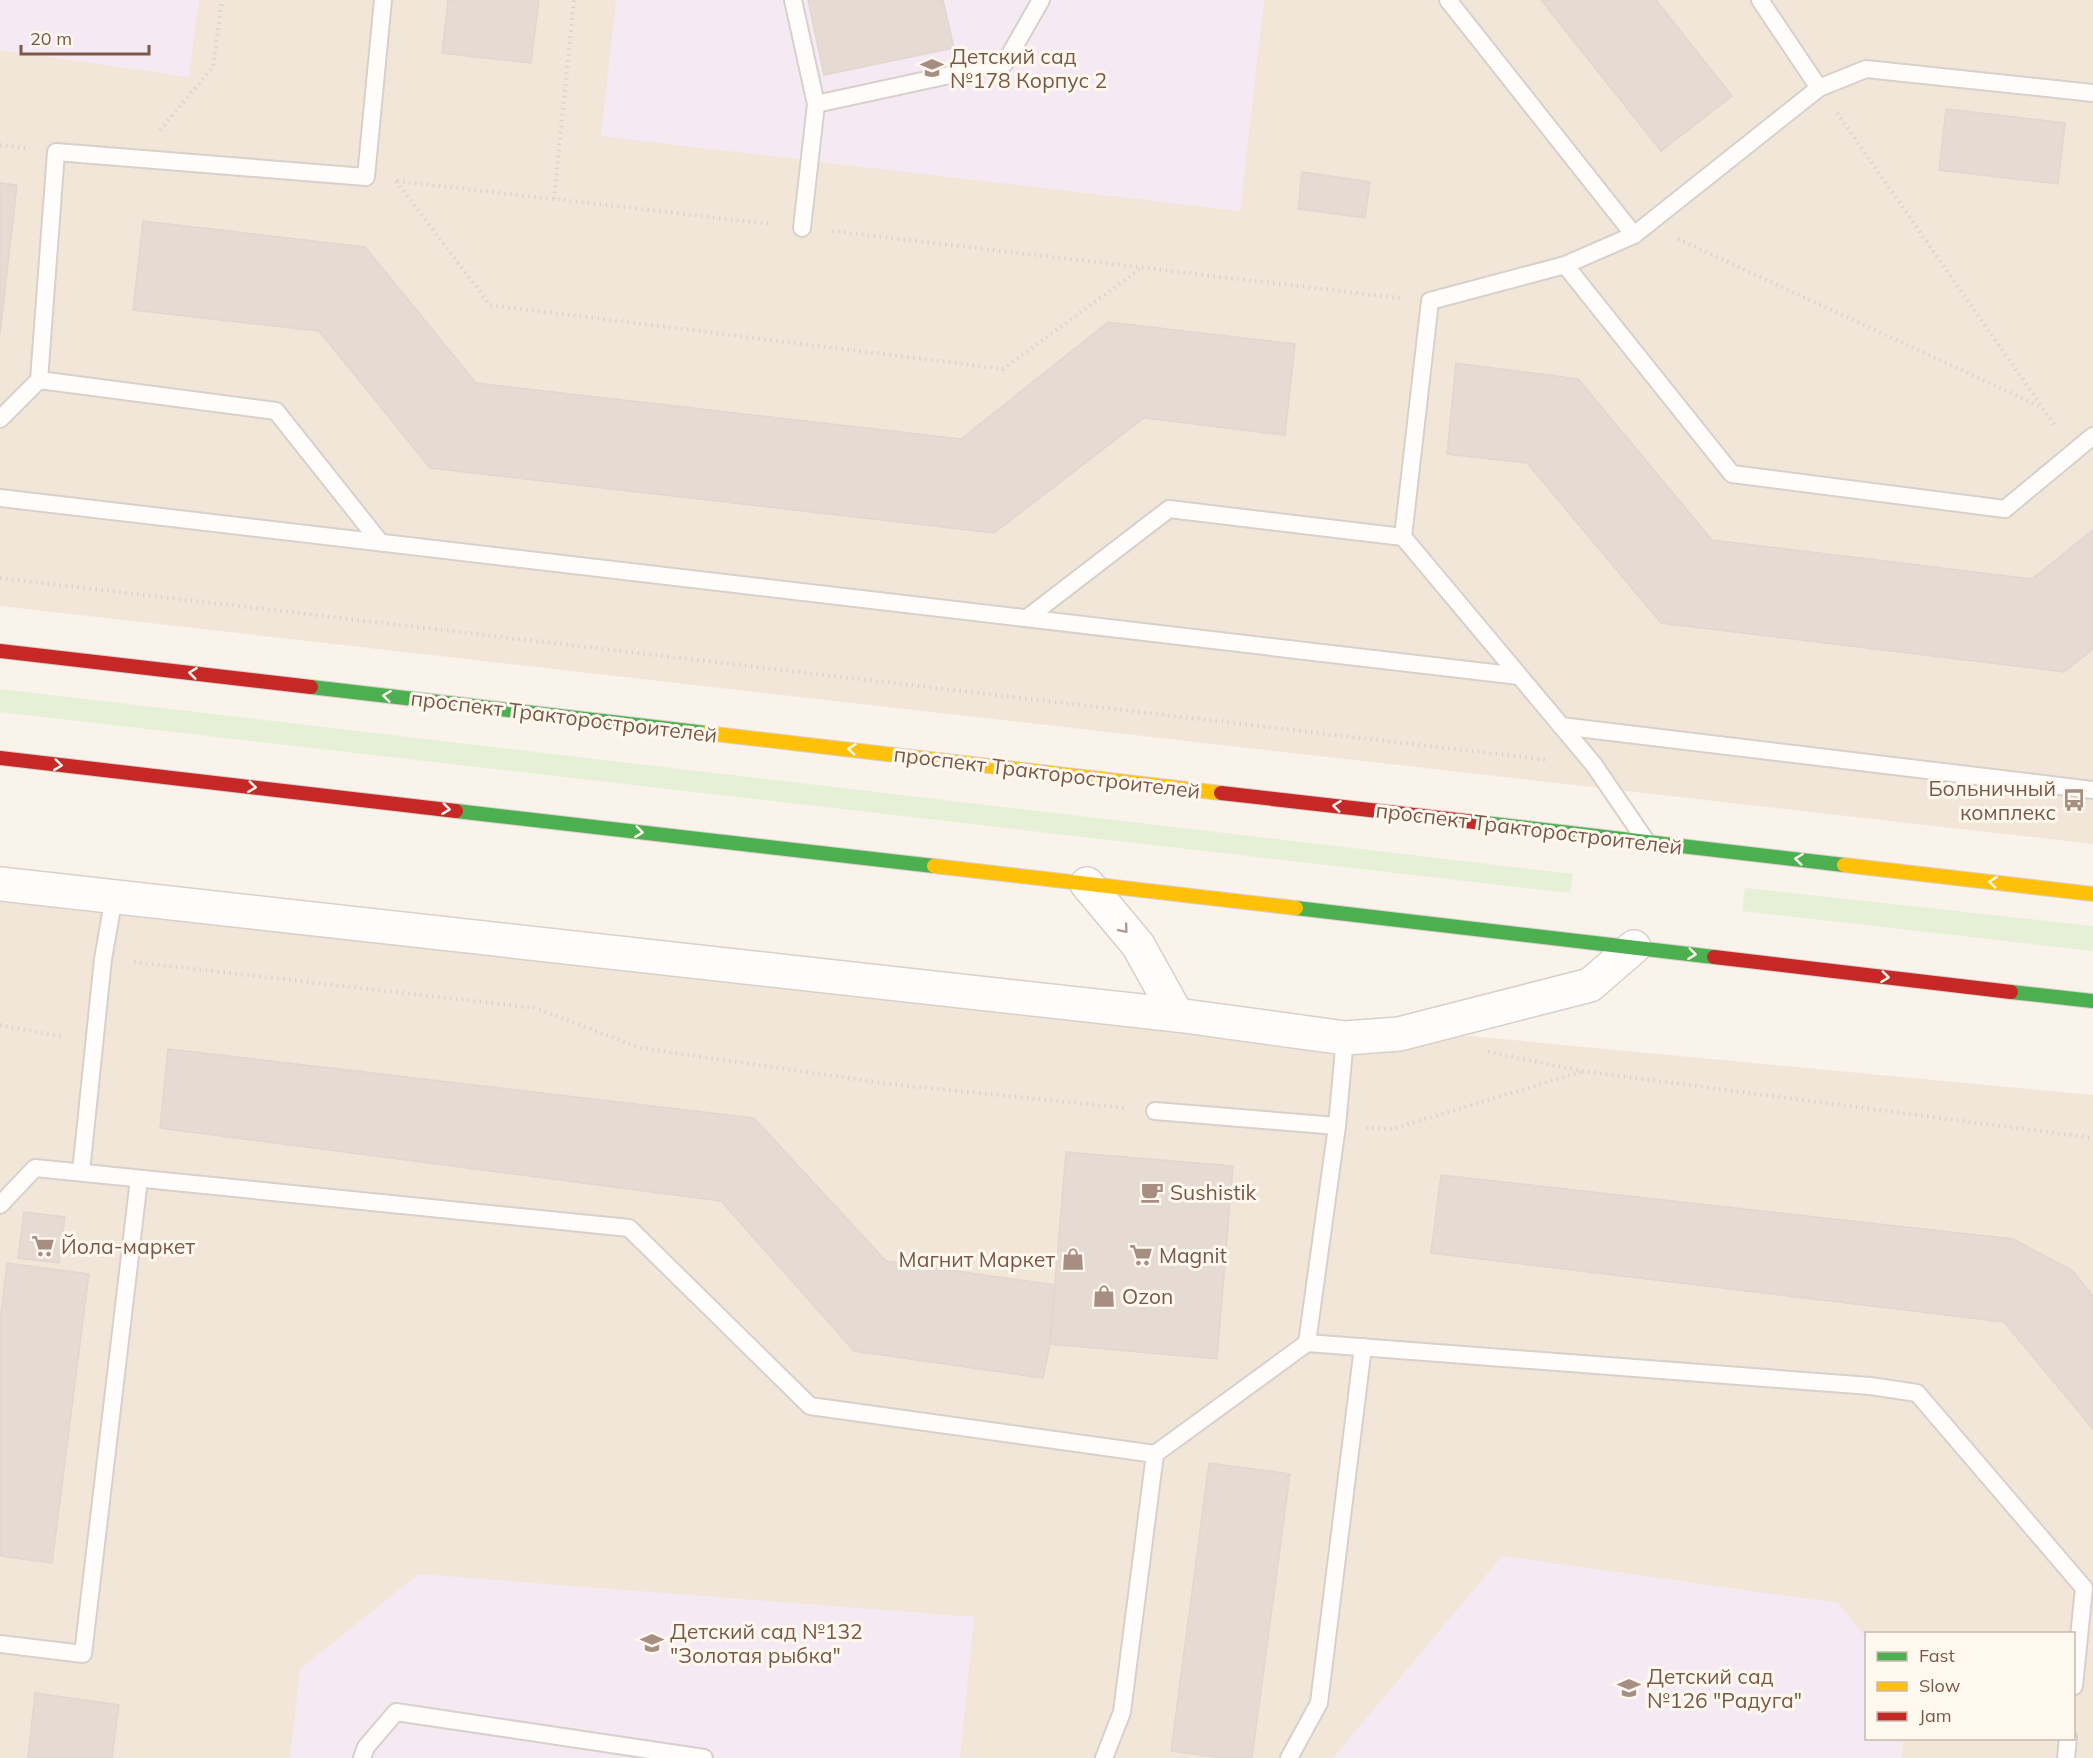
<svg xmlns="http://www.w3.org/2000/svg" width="2093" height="1758" font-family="Mulish,sans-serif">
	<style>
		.residential { fill: #f2e6d9; fill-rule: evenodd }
		.education { fill: #f5eaf4 }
		.green { fill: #e5f0d6 }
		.building { fill: #e5dbd3; stroke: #e2d6ce; stroke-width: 1.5 }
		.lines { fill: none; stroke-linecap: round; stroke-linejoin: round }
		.lane-casing { stroke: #d8d0ca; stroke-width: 20 }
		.street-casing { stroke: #d8d0ca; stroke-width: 36 }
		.fast-casing { stroke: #dad0c9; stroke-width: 16 }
		.slow-casing { stroke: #dad0c9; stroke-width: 16 }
		.jam-casing { stroke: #dad0c9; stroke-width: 16 }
		.path { stroke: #dcd3ce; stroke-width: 4; stroke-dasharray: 1.5 4.5; stroke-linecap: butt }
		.lane { stroke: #fefdfc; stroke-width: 16 }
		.street { stroke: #fefdfc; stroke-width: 33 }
		.fast { stroke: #4caf50; stroke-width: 14 }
		.slow { stroke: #ffc107; stroke-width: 14 }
		.jam { stroke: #c62828; stroke-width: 14 }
		.oneway { stroke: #fff8ee }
		.oneway2 { stroke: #af9b91 }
		.labels { text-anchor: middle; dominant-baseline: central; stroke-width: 6; stroke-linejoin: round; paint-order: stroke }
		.poi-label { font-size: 21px; fill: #7a5949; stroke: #fff8ee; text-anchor: start }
		.street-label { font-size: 21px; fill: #7a5949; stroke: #fff8ee }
	</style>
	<rect width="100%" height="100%" fill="#f9f3ec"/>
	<g class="residential">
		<polygon points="0,0 2093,0 2093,844 0,606"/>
		<path d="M0,897L2093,1095V1758H0ZM1866,1634H2074V1738H1866Z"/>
	</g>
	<g class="education">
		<polygon points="0,0 199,0 189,77 0,50"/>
		<polygon points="616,0 1264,0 1240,211 601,136"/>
		<polygon points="1502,1556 1838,1603 1866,1638 1866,1738 1903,1739 1902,1758 1333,1758"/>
		<polygon points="419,1574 974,1617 960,1758 290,1758 300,1669"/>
	</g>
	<g class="green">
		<polygon points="0,689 1573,874 1570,893 0,712"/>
		<polygon points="1745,888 2093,926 2093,951 1742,911"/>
	</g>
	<g class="building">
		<polygon points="448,0 539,0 531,63 442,53"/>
		<polygon points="808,0 943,0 954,48 824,75"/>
		<polygon points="1541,0 1656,0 1732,96 1661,151"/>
		<polygon points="1946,109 2065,123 2058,184 1939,170"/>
		<polygon points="1302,172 1370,182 1365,218 1298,209"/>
		<polygon points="0,183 17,185 0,334"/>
		<polygon points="143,221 365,247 476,383 961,439 1108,322 1295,344 1285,435 1144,418 994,533 430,468 319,331 133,310"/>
		<polygon points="1456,363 1578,379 1712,540 2032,579 2093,530 2093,649 2064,672 1661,623 1527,463 1447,454"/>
		<polygon points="168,1049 754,1118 886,1261 1055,1285 1050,1344 1043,1378 854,1351 721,1201 160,1128"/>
		<polygon points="1066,1152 1233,1166 1217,1359 1050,1344"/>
		<polygon points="1441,1175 2013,1239 2072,1270 2093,1296 2093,1429 2004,1322 1431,1253"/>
		<polygon points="24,1212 65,1217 59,1263 18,1258"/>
		<polygon points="7,1263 89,1274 52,1563 0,1556 0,1321"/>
		<polygon points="1209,1463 1290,1474 1252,1758 1222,1758 1171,1751"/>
		<polygon points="35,1693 119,1705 112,1758 28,1758"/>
	</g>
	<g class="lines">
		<g class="lane-casing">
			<g id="lane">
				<polyline points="793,0 816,104"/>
				<polyline points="1448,0 1634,235 1819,88 1866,69 2093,93"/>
				<polyline points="1760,0 1819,88"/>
				<polyline points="802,228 816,104 1005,63 1041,0"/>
				<polyline points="1565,265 1732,474 2005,509 2093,436"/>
				<polyline points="39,380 56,152 366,177 383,0"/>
				<polyline points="0,419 39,380 276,411 380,542"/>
				<polyline points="0,498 1519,676"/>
				<polyline points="1403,537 1594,765 1646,841"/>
				<polyline points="1027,618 1169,509 1403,537 1430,301 1565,265 1634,235"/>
				<polyline points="1561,726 2093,790"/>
				<polyline points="1345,1038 1337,1126 1307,1343 1870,1386 1917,1393 2084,1588 2074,1686"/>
				<polyline points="1155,1111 1337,1126"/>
				<polyline points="81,1172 103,959 114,897"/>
				<polyline points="0,1205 35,1168 629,1228 810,1406 1155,1454"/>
				<polyline points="0,1644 83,1654 139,1179"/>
				<polyline points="362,1758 366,1747 396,1712 704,1758"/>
				<polyline points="1104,1758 1122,1712 1155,1454 1307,1343"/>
				<polyline points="1289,1758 1319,1703 1363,1347"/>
				<polyline points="2066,1758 2068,1738"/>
			</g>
		</g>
		<g class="street-casing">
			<g id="street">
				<polyline points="0,884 1177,1015 1345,1038 1399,1034 1590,985 1634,947"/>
				<polyline points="1087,884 1138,945 1177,1015"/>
			</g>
		</g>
		<g class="fast-casing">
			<g id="fast">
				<polyline points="311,687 706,733"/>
				<polyline points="456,811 934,866"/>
				<polyline points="1484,823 1844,865"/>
				<polyline points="1296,908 1714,957"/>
				<polyline points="2011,992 2093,1001"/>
			</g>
		</g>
		<g class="slow-casing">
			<g id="slow">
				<polyline points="706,733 1221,793"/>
				<polyline points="1844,865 2093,894"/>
				<polyline points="934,866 1296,908"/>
			</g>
		</g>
		<g class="jam-casing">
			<g id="jam">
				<polyline points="0,651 311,687"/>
				<polyline points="0,758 456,811"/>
				<polyline points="1221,793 1484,823"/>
				<polyline points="1714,957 2011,992"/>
			</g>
		</g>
		<g class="path">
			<polyline points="1837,113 2056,427"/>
			<polyline points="160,130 213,67 222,0"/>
			<polyline points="0,145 25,148"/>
			<polyline points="396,181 490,305 1003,369 1141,268"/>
			<polyline points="397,181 771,224"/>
			<polyline points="554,199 574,0"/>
			<polyline points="832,231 1400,298"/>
			<polyline points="1678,239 2039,406"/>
			<polyline points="0,578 1548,760"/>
			<polyline points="134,962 535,1008 641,1048 889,1084 1127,1108"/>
			<polyline points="0,1025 64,1037"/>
			<polyline points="1488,1052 1582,1071 2093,1138"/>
			<polyline points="1366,1128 1392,1129 1581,1072"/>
		</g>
		<use href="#lane" class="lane"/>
		<use href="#street" class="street"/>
		<use href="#fast" class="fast"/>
		<use href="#slow" class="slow"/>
		<use href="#jam" class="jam"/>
	</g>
	<defs><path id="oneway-chevron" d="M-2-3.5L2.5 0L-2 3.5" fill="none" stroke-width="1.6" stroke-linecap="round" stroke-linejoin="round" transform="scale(1.5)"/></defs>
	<g class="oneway">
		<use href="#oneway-chevron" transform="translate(193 673) rotate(-173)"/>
		<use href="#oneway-chevron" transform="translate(387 696) rotate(-173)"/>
		<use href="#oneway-chevron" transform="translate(852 749) rotate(-173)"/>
		<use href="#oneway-chevron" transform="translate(58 765) rotate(7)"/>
		<use href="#oneway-chevron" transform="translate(252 787) rotate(7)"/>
		<use href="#oneway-chevron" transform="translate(1337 806) rotate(-173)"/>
		<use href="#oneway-chevron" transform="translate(446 809) rotate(7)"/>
		<use href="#oneway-chevron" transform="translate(639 832) rotate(7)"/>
		<use href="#oneway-chevron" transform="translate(1799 859) rotate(-173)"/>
		<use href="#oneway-chevron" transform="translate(1993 882) rotate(-173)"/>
		<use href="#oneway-chevron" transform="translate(1692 954) rotate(7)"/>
		<use href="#oneway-chevron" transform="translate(1885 977) rotate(7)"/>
	</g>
	<use class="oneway2" href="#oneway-chevron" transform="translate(1124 929) rotate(50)"/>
	<defs>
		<g id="school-bare" transform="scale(1.8)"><path d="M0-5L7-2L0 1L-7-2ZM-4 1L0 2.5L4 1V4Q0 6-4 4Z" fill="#a68f82" stroke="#fff8ee" stroke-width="2.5" paint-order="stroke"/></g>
		<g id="bus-bare" transform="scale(1.8)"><path d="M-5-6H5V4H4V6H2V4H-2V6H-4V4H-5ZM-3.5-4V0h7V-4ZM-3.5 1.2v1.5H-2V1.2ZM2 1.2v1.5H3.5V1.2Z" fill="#a68f82" stroke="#fff8ee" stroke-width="2.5" paint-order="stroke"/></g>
		<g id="cafe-bare" transform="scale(1.8)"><path d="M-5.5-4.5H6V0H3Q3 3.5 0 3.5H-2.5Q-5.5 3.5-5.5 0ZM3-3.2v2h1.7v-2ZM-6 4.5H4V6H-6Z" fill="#a68f82" stroke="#fff8ee" stroke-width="2.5" paint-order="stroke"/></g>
		<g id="supermarket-bare" transform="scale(1.8)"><path d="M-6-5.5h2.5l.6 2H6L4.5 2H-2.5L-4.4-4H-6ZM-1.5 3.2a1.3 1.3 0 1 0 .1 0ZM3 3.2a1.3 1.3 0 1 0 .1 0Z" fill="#a68f82" stroke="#fff8ee" stroke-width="2.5" paint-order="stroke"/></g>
		<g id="shop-bare" transform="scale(1.8)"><path d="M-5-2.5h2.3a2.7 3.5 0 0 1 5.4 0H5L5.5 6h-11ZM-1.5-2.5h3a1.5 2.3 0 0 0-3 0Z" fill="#a68f82" stroke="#fff8ee" stroke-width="2.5" paint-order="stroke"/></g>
	</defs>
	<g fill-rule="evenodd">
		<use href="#school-bare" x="932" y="68"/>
		<use href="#bus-bare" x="2074" y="800"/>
		<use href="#cafe-bare" x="1152" y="1192"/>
		<use href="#supermarket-bare" x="43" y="1246"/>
		<use href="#supermarket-bare" x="1141" y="1255"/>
		<use href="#shop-bare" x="1073" y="1259"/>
		<use href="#shop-bare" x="1104" y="1296"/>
		<use href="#school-bare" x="652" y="1643"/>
		<use href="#school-bare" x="1629" y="1688"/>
	</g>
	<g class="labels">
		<g class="poi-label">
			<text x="950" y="56">Детский сад<tspan x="950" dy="24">№178 Корпус 2</tspan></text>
			<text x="2056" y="788" text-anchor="end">Больничный<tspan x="2056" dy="24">комплекс</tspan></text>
			<text x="1170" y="1192">Sushistik</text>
			<text x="61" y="1246">Йола-маркет</text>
			<text x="1159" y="1255">Magnit</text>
			<text x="1055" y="1259" text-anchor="end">Магнит Маркет</text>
			<text x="1122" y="1296">Ozon</text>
			<text x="670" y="1631">Детский сад №132<tspan x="670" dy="24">"Золотая рыбка"</tspan></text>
			<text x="1647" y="1676">Детский сад<tspan x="1647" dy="24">№126 "Радуга"</tspan></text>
		</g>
		<g class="street-label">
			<text transform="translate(564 716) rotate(7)">проспект Тракторостроителей</text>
			<text transform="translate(1047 772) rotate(7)">проспект Тракторостроителей</text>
			<text transform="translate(1529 828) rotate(7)">проспект Тракторостроителей</text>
		</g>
	</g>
	<rect x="1865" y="1632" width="210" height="108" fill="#fff8ee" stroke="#cab8ac" stroke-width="1.5"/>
	<rect x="1877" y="1652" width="30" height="9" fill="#4caf50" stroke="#cab8ac" stroke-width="1.5"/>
	<text x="1919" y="1662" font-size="18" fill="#7a5949">Fast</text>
	<rect x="1877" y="1682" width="30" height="9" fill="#ffc107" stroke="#cab8ac" stroke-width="1.5"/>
	<text x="1919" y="1692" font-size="18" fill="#7a5949">Slow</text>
	<rect x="1877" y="1712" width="30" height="9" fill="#c62828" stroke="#cab8ac" stroke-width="1.5"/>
	<text x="1919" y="1722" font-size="18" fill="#7a5949">Jam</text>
	<path d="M21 45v9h128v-9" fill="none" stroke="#7a5949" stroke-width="3"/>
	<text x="30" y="45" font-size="18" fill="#7a5949" stroke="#fff8ee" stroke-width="4.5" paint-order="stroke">20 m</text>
</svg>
